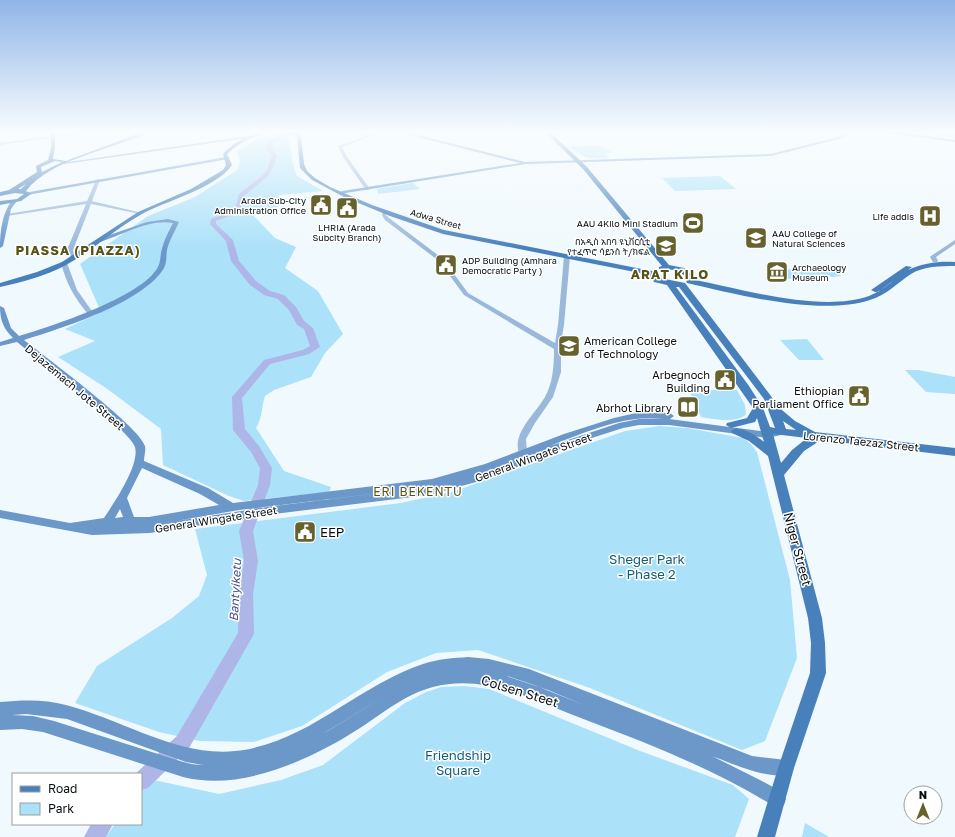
<svg xmlns="http://www.w3.org/2000/svg" width="955" height="837" font-family="'Golos Text','Noto Sans Ethiopic',sans-serif">
	<style>
		.green { fill: #abe1f9 }
		.lines { fill: none; stroke-linecap: round; stroke-linejoin: round }
		.river { fill: #adb6e7; fill-rule: evenodd }
		.tertiary { fill: #9ab8d9; fill-rule: evenodd }
		.secondary { fill: #6b98c9; fill-rule: evenodd }
		.primary { fill: #4880bc; fill-rule: evenodd }
		.labels { text-anchor: middle; dominant-baseline: central; stroke-width: 3; stroke-linejoin: round; paint-order: stroke }
		.far-poi-label { font-size: 9px; fill: #080f12; stroke: #fff; text-anchor: end }
		.far-street-label { font-size: 9px; fill: #080f12; stroke: #fff }
		.poi-label { font-size: 11px; fill: #080f12; stroke: #fff; text-anchor: end }
		.street-label { font-size: 11px; fill: #080f12; stroke: #fff }
		.neighbourhood-label { font-size: 12px; letter-spacing: 1px; fill: #575215; stroke: #fff }
		.water-label { font-size: 12px; font-style: italic; fill: #474f8c; stroke: #fff }
		.far-district-label { font-size: 13px; font-weight: bold; letter-spacing: 1px; fill: #575215; stroke: #fff }
		.near-poi-label { font-size: 13px; fill: #080f12; stroke: #fff; text-anchor: start }
		.near-street-label { font-size: 13px; fill: #080f12; stroke: #fff }
		.near-park-label { font-size: 13px; fill: #125d76; stroke: #fff }
	</style>
	<rect width="100%" height="100%" fill="#f0f9fd"/>
	<g class="green">
		<polygon points="904,131 955,131 955,138"/>
		<path d="M279,134L289,135L293,164L297,176L323,191L279,195V206L254,216L275,238L296,247L285,268L318,291L343,334L325,353L311,377L274,390L265,396C261,409 263,416 256,428L284,471L331,487L329,492L244,501L229,496L163,465L161,429L106,388L58,357L95,341L65,329L101,312L80,264L148,216L195,197L237,170L240,162L237,152L259,137Z"/>
		<path d="M598,145L611,152L606,154L609,158C589,159 585,159 570,147Z"/>
		<polygon points="720,176 736,189 675,191 662,178"/>
		<polygon points="413,183 420,189 378,194 377,189"/>
		<polygon points="830,267 841,276 831,277 829,275 796,276 797,278 788,279 779,270"/>
		<polygon points="807,339 824,360 799,360 780,340"/>
		<polygon points="905,370 918,370 955,377 955,394 926,392"/>
		<path d="M689,390H737L745,405L746,414C737,424 714,419 701,417Z"/>
		<polygon points="659,426 687,428 743,438 751,444 757,452 790,580 797,658 765,741 742,750 590,688 478,650 436,653 387,672 302,726 254,742 200,741 159,732 75,703 97,666 172,618 199,596 207,575 195,529 401,503 452,492 625,431"/>
		<polygon points="465,686 489,689 640,751 733,785 749,799 735,837 106,837 115,824 141,824 141,789 149,779 219,794 281,780 323,765 405,703 424,693 441,687"/>
		<polygon points="805,823 829,837 802,837"/>
	</g>
	<g class="lines">
		<g class="river">
			<polygon points="287,131 294,131 272,143 273,151 277,155 273,168 267,177 245,195 240,212 216,221 216,224 233,240 239,261 256,281 270,291 284,295 296,307 304,321 313,328 320,347 309,354 270,364 242,398 245,429 259,446 272,468 270,485 253,531 258,561 253,594 254,634 189,748 148,788 141,790 141,774 135,774 177,736 238,633 239,594 244,561 239,531 258,485 260,468 251,452 233,430 232,397 264,360 303,350 310,346 304,329 297,325 289,310 278,299 264,295 250,285 231,261 226,241 210,224 211,219 235,210 239,194 263,175 268,168 271,155 267,151 266,142"/>
			<polygon points="91,824 113,824 106,837 84,837"/>
		</g>
		<g class="tertiary">
			<polygon points="90,131 102,131 0,145 0,143"/>
			<polygon points="379,131 385,131 342,147 347,157 370,189 368,190 366,190 343,157 338,146"/>
			<polygon points="98,179 100,180 92,201 142,213 140,214 91,204 73,250 76,257 75,258 71,258 67,250 86,204 7,216 5,215 7,214 87,201 96,180"/>
			<path d="M383,210L387,211L386,215L389,218L443,259L468,293L555,343L558,325L564,256L567,254L570,256L564,325L561,342V372L553,397L535,423L526,439L527,453L530,458L529,460H523C506,438 534,416 545,397C553,383 554,365 554,349L464,295L439,261L385,220L382,215Z"/>
			<polygon points="955,240 955,244 936,257 938,261 937,262 933,262 930,257 931,256"/>
			<path d="M62,262L67,263L77,290L94,314L93,315H89C75,299 66,283 61,263Z"/>
		</g>
		<g class="secondary">
			<polygon points="394,131 403,131 525,162 771,154 841,136 847,131 851,131 851,133 843,138 771,156 526,164 340,194 340,192 342,191 520,163"/>
			<polygon points="254,135 255,137 64,164 62,163"/>
			<polygon points="226,157 228,159 27,195 24,193"/>
			<path d="M12,200L17,201L11,209L3,246L0,248C0,231 2,214 12,200Z"/>
			<path d="M168,219L179,222C175,231 169,241 167,250C166,256 167,263 164,268C143,303 62,328 24,340C44,356 139,426 145,446C146,450 144,457 144,461L208,488L233,503L432,479L485,464L564,434L614,418L636,413H670L674,416L670,419C659,419 647,418 636,419C609,422 575,436 550,446L619,423L639,419H669L768,432L782,429L787,432L785,434L768,438L669,425H639L623,428L576,443L487,479L429,495L274,514L150,533L92,535L0,518V510L70,523L104,518C114,503 140,465 135,447C131,431 35,357 17,342L0,346V342L13,338C3,328 0,320 0,306L4,308L11,328L19,336C52,326 142,297 158,267C161,261 160,254 162,249C164,240 169,231 173,223C148,219 123,235 100,242L98,241V239L147,222ZM142,468L200,494L219,505L149,517H134L127,498ZM429,487L274,506L176,521L239,510ZM120,509L123,517L115,518Z"/>
			<path d="M468,657L489,659L529,669L752,756L786,760L791,763L794,768L791,773C772,782 731,763 712,756L760,780L784,793L786,799L784,805L778,807L772,805C713,769 650,744 586,720C537,702 487,673 433,687C406,694 383,713 360,728C312,759 242,792 183,777L43,732L22,729L0,730V702C22,700 45,699 66,705C121,719 177,757 235,751C306,744 357,686 423,664C438,659 453,658 468,657ZM507,676L509,677L548,690L584,705L534,685ZM390,693L326,732L324,733ZM26,714L67,719L186,762L203,765C194,765 186,763 177,760L54,721L33,716L12,715Z"/>
		</g>
		<g class="primary">
			<path d="M51,131H55V148L53,159L66,161L145,131H152C116,149 51,158 26,191L31,194L21,201L0,205V201L17,199L24,194L15,193L0,196V192L9,190L37,172L36,166L48,160L51,148ZM55,161L62,162L42,172L41,167ZM26,184L21,189H18Z"/>
			<path d="M267,131H294L301,135L304,164L307,171L315,178L330,187L372,205L444,230L652,271H655L660,278L685,283L771,396L776,405L795,421L815,432L955,448V456L821,440L804,451L784,475L822,618L825,643L826,673L794,768L775,837H757L778,768L810,673L811,643L808,618L768,456L749,441L732,433L731,431L736,428C747,430 756,435 764,442L757,418L755,422L731,428L726,425L727,423L747,418L753,408L667,285L654,282L650,275L443,234L390,216L346,198L312,180L300,168L297,137C275,125 244,138 227,154L232,165C216,188 166,201 142,214C115,229 93,250 66,265C45,276 23,282 0,287V283L37,272L62,262L138,212L191,189L223,170L226,165L223,154C234,141 250,135 267,131ZM676,287H679L764,399L775,428L770,427L763,408L749,386ZM783,421L796,430L786,429ZM773,434L807,438L792,450L781,463Z"/>
			<path d="M544,131H549L587,167L669,265L684,268L695,277L691,279C742,289 820,313 869,296C879,292 888,285 897,278L878,292H875L871,290L906,266L912,267L908,270C923,263 939,261 955,262V266C940,266 924,266 911,274C897,283 887,295 870,300C819,316 739,295 687,283L686,281L690,279L676,270L659,269V267L662,266L583,169Z"/>
			<polygon points="872,131 888,131 955,140 955,142"/>
		</g>
	</g>
	<linearGradient id="sky" x2="0" y2="1"><stop stop-color="#90b5e8"/><stop offset="0.53" stop-color="#f8fcfe"/><stop offset="1" stop-color="#f8fcfe" stop-opacity="0"/></linearGradient>
	<rect width="955" height="249" fill="url(#sky)"/>
	<defs>
		<g id="civic-square" transform="scale(1.15)"><rect x="-9" y="-9" width="18" height="18" rx="4" fill="#66622e" stroke="#fff"/><path d="M-.6-6.5H3V-4.5H.6V-3L4-1V1h2V6H-6V1h2V-1L-.6-3ZM-1.2 2.5V6h2.4V2.5Z" fill="#fff"/></g>
		<g id="hospital-square" transform="scale(1.15)"><rect x="-9" y="-9" width="18" height="18" rx="4" fill="#66622e" stroke="#fff"/><path d="M-5-5h3v3.5h4V-5h3V5h-3V1.5h-4V5h-3Z" fill="#fff"/></g>
		<g id="stadium-square" transform="scale(1.15)"><rect x="-9" y="-9" width="18" height="18" rx="4" fill="#66622e" stroke="#fff"/><path d="M0-5a6.5 5 0 1 0 0 10a6.5 5 0 1 0 0-10ZM-3.5-1.8h7v3.6h-7Z" fill="#fff"/></g>
		<g id="university-square" transform="scale(1.15)"><rect x="-9" y="-9" width="18" height="18" rx="4" fill="#66622e" stroke="#fff"/><path d="M0-5L7-2L0 1L-7-2ZM-4 1L0 2.5L4 1V4Q0 6-4 4Z" fill="#fff"/></g>
		<g id="museum-square" transform="scale(1.15)"><rect x="-9" y="-9" width="18" height="18" rx="4" fill="#66622e" stroke="#fff"/><path d="M0-6L6-3V-2H-6V-3ZM-5-1h2V3h-2ZM-1-1h2V3h-2ZM3-1h2V3H3ZM-6 4H6V6H-6Z" fill="#fff"/></g>
		<g id="library-square" transform="scale(1.15)"><rect x="-9" y="-9" width="18" height="18" rx="4" fill="#66622e" stroke="#fff"/><path d="M-6-4Q-3-5.5-.7-3.5V5Q-3 3-6 4ZM6-4Q3-5.5 .7-3.5V5Q3 3 6 4Z" fill="#fff"/></g>
	</defs>
	<g fill-rule="evenodd">
		<use href="#civic-square" x="321" y="205"/>
		<use href="#civic-square" x="347" y="208"/>
		<use href="#hospital-square" x="930" y="216"/>
		<use href="#stadium-square" x="693" y="223"/>
		<use href="#university-square" x="756" y="238"/>
		<use href="#university-square" x="666" y="246"/>
		<use href="#civic-square" x="446" y="265"/>
		<use href="#museum-square" x="777" y="272"/>
		<use href="#university-square" x="569" y="346"/>
		<use href="#civic-square" x="725" y="380"/>
		<use href="#civic-square" x="859" y="396"/>
		<use href="#library-square" x="688" y="407"/>
		<use href="#civic-square" x="305" y="532"/>
	</g>
	<g class="labels">
		<g class="far-poi-label">
			<text x="306" y="200">Arada Sub-City<tspan x="306" dy="10">Administration Office</tspan></text>
			<text x="914" y="216">Life addis</text>
			<text x="678" y="223">AAU 4Kilo Mini Stadium</text>
			<text x="347" y="227" text-anchor="middle">LHRIA (Arada<tspan x="347" dy="10">Subcity Branch)</tspan></text>
			<text x="772" y="233" text-anchor="start">AAU College of<tspan x="772" dy="10">Natural Sciences</tspan></text>
			<text x="650" y="241">በአዲስ አበባ ዩኒቨርሲቲ<tspan x="650" dy="10">የተፈጥሮ ሳይንስ ት/ክፍል</tspan></text>
			<text x="462" y="260" text-anchor="start">ADP Building (Amhara<tspan x="462" dy="10">Democratic Party )</tspan></text>
			<text x="792" y="267" text-anchor="start">Archaeology<tspan x="792" dy="10">Museum</tspan></text>
		</g>
		<g class="far-street-label">
			<text transform="translate(436 219) rotate(16)">Adwa Street</text>
		</g>
		<g class="poi-label">
			<text x="584" y="340" text-anchor="start">American College<tspan x="584" dy="13">of Technology</tspan></text>
			<text x="710" y="374">Arbegnoch<tspan x="710" dy="13">Building</tspan></text>
			<text x="844" y="390">Ethiopian<tspan x="844" dy="13">Parliament Office</tspan></text>
			<text x="672" y="407">Abrhot Library</text>
		</g>
		<g class="street-label">
			<text transform="translate(75 387) rotate(40)">Dejazemach Jote Street</text>
			<text transform="translate(861 441) rotate(6)">Lorenzo Taezaz Street</text>
			<text transform="translate(533 457) rotate(-20)">General Wingate Street</text>
			<text transform="translate(216 519) rotate(-9)">General Wingate Street</text>
		</g>
		<g class="neighbourhood-label">
			<text x="418" y="491">ERI BEKENTU</text>
		</g>
		<g class="water-label">
			<text transform="translate(235 590) rotate(-87)">Bantyiketu</text>
		</g>
		<g class="far-district-label">
			<text x="78" y="250">PIASSA (PIAZZA)</text>
			<text x="670" y="274">ARAT KILO</text>
		</g>
		<g class="near-poi-label">
			<text x="320" y="532">EEP</text>
		</g>
		<g class="near-street-label">
			<text transform="translate(798 549) rotate(75)">Niger Street</text>
			<text transform="translate(520 691) rotate(17)">Colsen Steet</text>
		</g>
		<g class="near-park-label">
			<text x="647" y="559">Sheger Park<tspan x="647" dy="15">- Phase 2</tspan></text>
			<text x="458" y="755">Friendship<tspan x="458" dy="15">Square</tspan></text>
		</g>
	</g>
	<rect x="12" y="773" width="130" height="52" fill="#ffffff" stroke="#9c9fa0"/>
	<rect x="20" y="786" width="20" height="6" fill="#4880bc" stroke="#9c9fa0"/>
	<text x="48" y="793" font-size="12" fill="#080f12">Road</text>
	<rect x="20" y="803" width="20" height="12" fill="#abe1f9" stroke="#9c9fa0"/>
	<text x="48" y="813" font-size="12" fill="#080f12">Park</text>
	<g transform="translate(923 805)"><circle r="19" fill="#ffffff" stroke="#9c9fa0"/>
	<path d="M0-3L7 15L0 10L-7 15Z" fill="#66622e"/>
	<text y="-6" font-size="11" font-weight="bold" text-anchor="middle" fill="#080f12">N</text>
	</g>
</svg>
